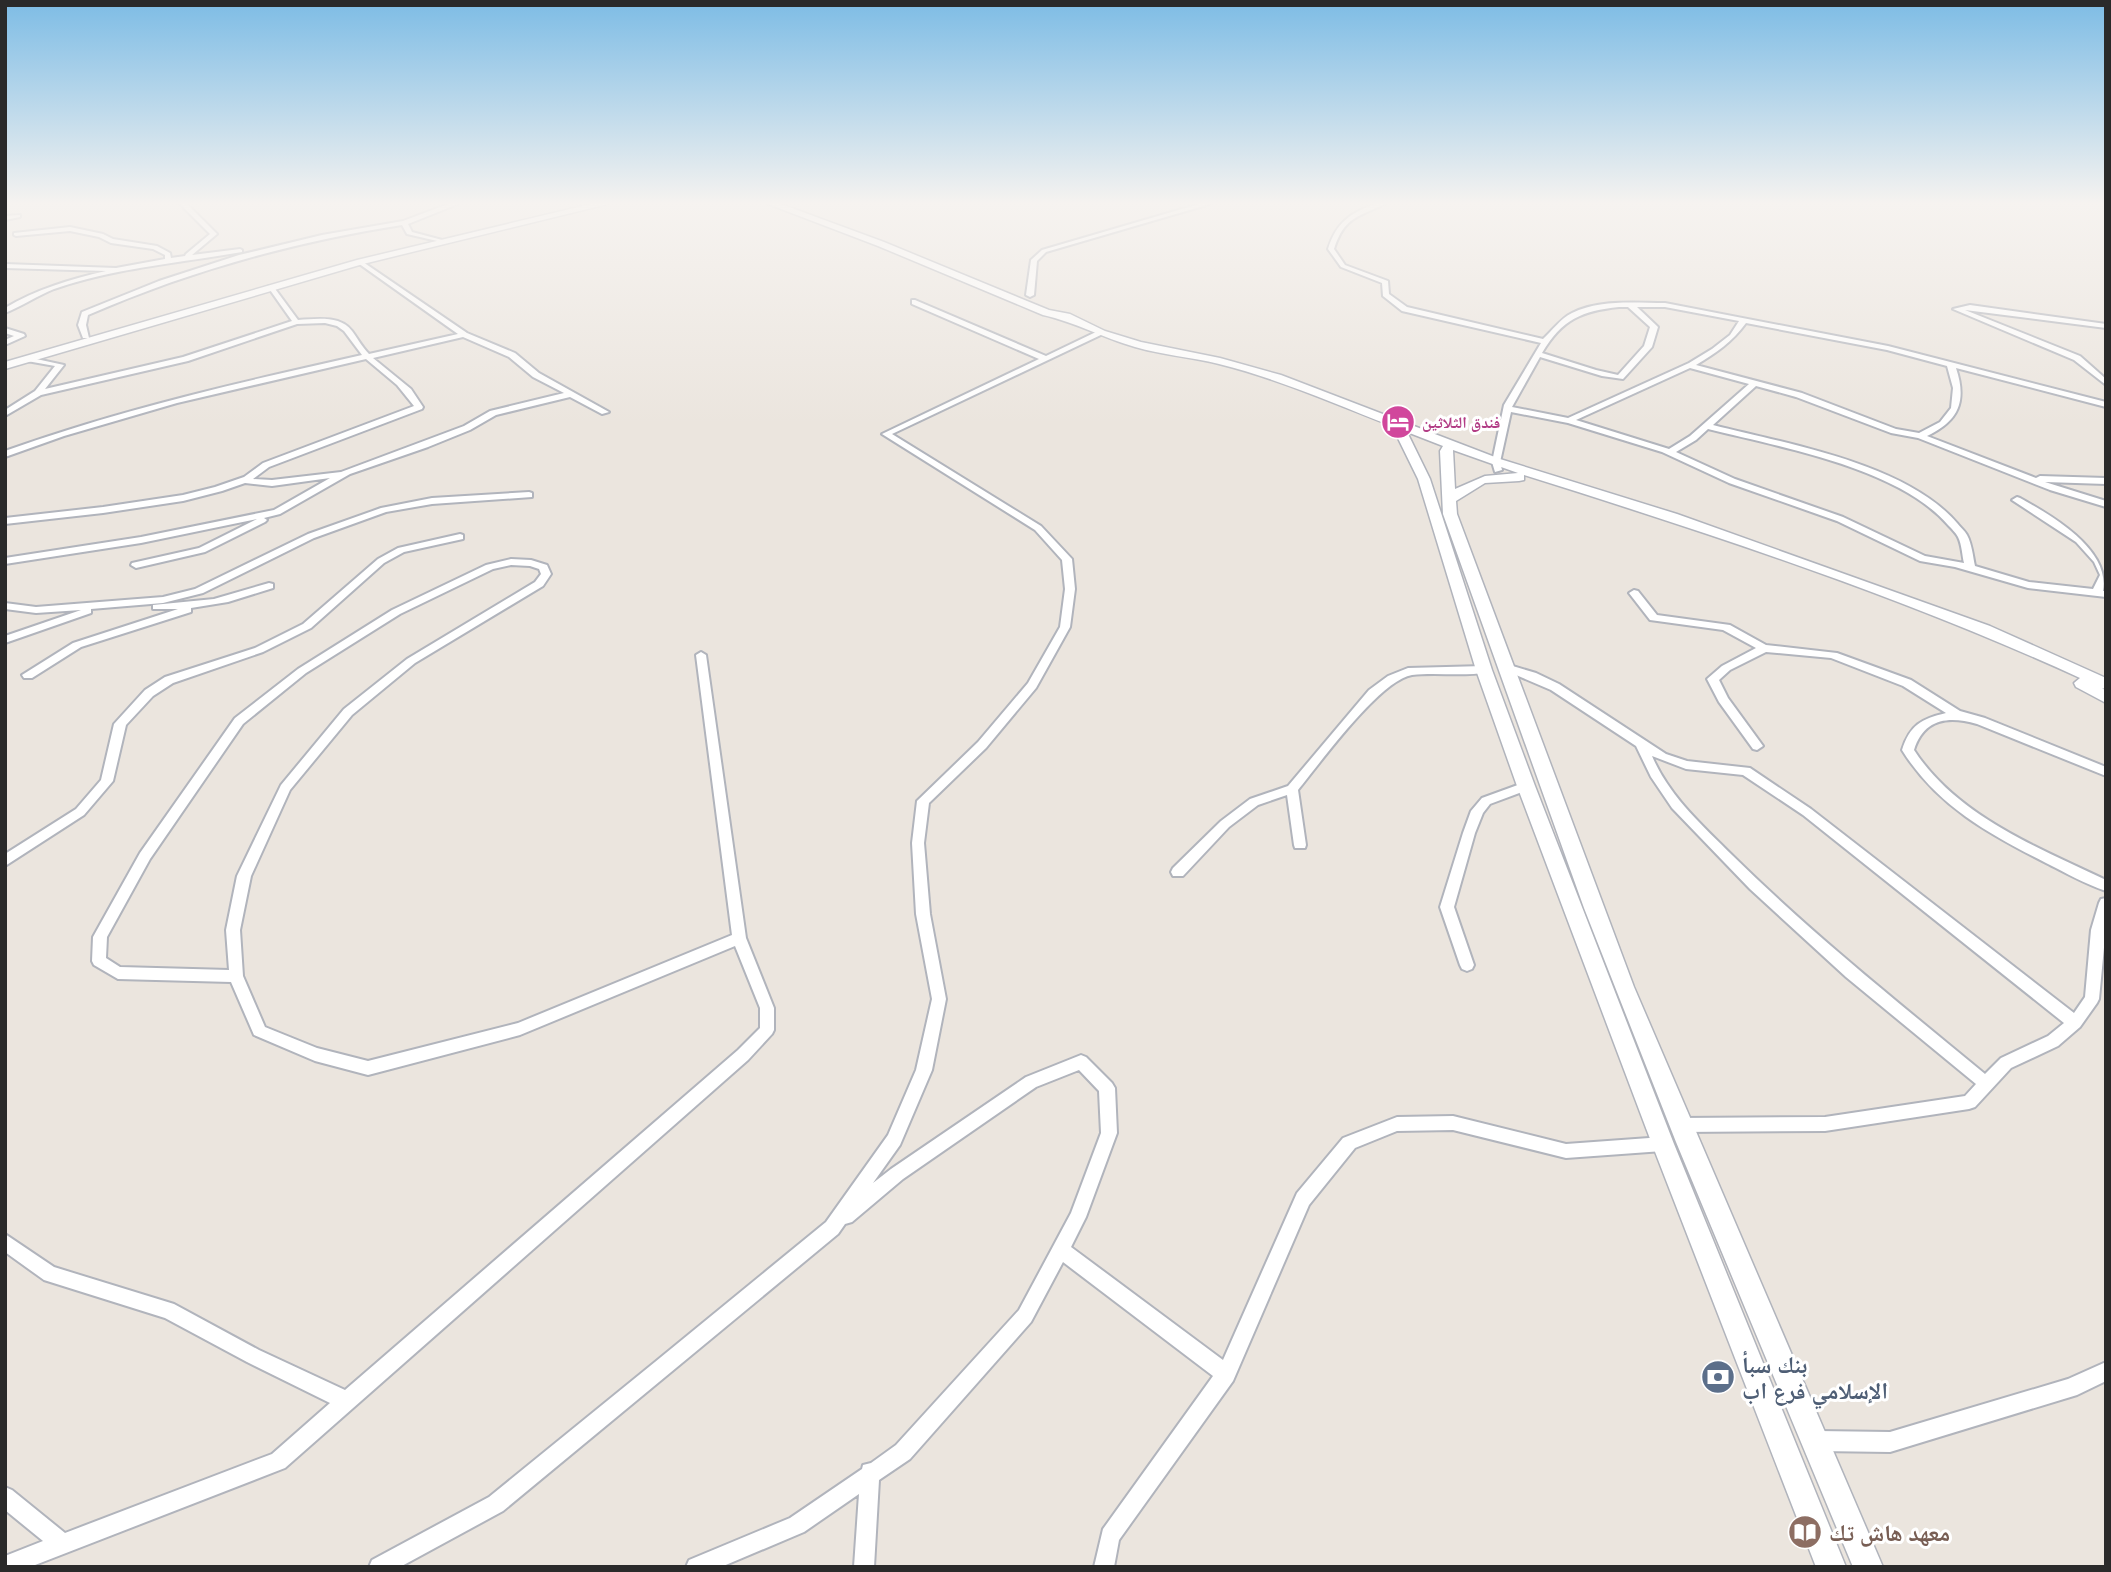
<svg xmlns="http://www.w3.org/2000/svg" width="2111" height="1572" font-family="'PT Sans','Noto Naskh Arabic',sans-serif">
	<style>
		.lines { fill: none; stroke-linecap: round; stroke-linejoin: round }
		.street-casing { stroke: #b1b4bc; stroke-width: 4 }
		.secondary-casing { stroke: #b1b4bc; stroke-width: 3 }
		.street { fill: #fff; fill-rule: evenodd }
		.secondary { fill: #fff; fill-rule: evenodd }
		.labels { text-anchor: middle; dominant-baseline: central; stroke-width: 6; stroke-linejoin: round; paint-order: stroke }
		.far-hotel-label { font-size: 16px; font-weight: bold; fill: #b23c85; stroke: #fff; text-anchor: start }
		.near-service-label { font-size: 23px; font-weight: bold; fill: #4e5e75; stroke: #fff; text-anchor: start }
		.near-education-label { font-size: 23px; font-weight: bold; fill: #785e54; stroke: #fff; text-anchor: start }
	</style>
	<rect width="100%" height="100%" fill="#ebe5de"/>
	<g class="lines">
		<g class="street-casing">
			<g id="street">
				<path d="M180,204H187L217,234L192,255L240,249L242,250V252C179,263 115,268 54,289C37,296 22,306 5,313V308C37,289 71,279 106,271L5,268V264L116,268L165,259V255L153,249L111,243L99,237L70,231L16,236L14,235V233L70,227L103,234L113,239L157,246L170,253L171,258L185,256L186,254L210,234Z"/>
				<path d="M448,204H458L408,224L412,232L446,241V243L407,234L402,225C293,242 189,271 88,315L86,325L89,338H83L78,325L82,312L159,281L239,255L322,235L403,221Z"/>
				<polygon points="1199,204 1210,204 1046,252 1037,261 1034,295 1030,297 1026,295 1031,260 1042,250"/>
				<path d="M1375,204H1385C1358,217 1344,217 1334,249L1345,265L1388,281L1389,294L1407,307L1543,339C1552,331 1561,318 1572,313C1600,299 1635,303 1665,303L1888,346L2106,402V407L1956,368C1967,401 1959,421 1927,436L2036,478L2040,476L2106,478V484L2045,482L2106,501V507L2050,490L1918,438L1891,433L1796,397L1756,386L1713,425C1787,444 1905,463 1957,523C1960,527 1965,531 1967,535C1972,544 1973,557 1975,566L2029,582L2093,589L2100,575L2094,562L2076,542L2012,500L2017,497L2020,498C2049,514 2111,549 2103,591H2106V597L2028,588L1955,567L1920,561L1837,521L1729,483L1662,452L1568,423L1511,412L1500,462L1502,470L1495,472L1492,462L1504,405L1541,343L1402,311L1383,296L1382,283L1341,267L1328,249C1336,223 1350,213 1375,204ZM1619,307H1628L1650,327L1644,346L1618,375L1596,370L1542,353C1562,319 1582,311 1619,307ZM1637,307H1665L1739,321L1730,335L1712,349L1689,363L1568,418L1512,407L1540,357L1602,376L1623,379L1652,347L1658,327ZM1746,323L1887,350L1947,366L1953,388L1951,408L1940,422L1919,433L1896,429L1802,393L1696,365C1716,353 1732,342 1746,323ZM1690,368L1749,384L1690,436L1669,449L1576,420ZM1708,429C1780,447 1899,468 1948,525C1951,528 1956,533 1958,537C1962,545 1962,555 1964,563L1925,556L1843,517L1735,479L1676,452L1696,440Z"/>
				<polygon points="20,215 20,217 5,220 5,216"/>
				<path d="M360,260L467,333L515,353L539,373L609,412L602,414L570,397L496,415L470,430L428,447L350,474L280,514L264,518L267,520L265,522L205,552L136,568L131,565L132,563L199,548L257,519L141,543L5,564V558L141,537L274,510L330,478L272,486L245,483L222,491L183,501L103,513L5,524V518L103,507L183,495L215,487L244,477L263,463L414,406L397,385L366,359L177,403L64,436L5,457V451C122,409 241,382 362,355L344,331L337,326L325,323L297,324L188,361L41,395L5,416V410L35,391L55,366L27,361V357L64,365L45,389L183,357L292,321L268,287L269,286H273L298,320C316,319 340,315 352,331C358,339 362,347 369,354L458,334L358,263V261ZM463,337L509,357L533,377L564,393L490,411L464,426L341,472L272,480L253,479L269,467L422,409L423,407L411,389L373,358Z"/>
				<polygon points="915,300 1046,356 1098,331 1105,333 892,434 1041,526 1072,559 1075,589 1070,627 1036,688 986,748 929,803 924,843 930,914 946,999 932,1070 900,1145 873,1183 891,1169 1026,1077 1081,1055 1086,1057 1112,1083 1115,1088 1117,1133 1086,1217 1071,1247 1223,1360 1297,1193 1343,1138 1397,1117 1453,1116 1566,1144 1663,1137 1669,1139 1671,1144 1669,1149 1663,1151 1566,1158 1453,1130 1397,1131 1355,1148 1309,1205 1233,1381 1119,1540 1114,1567 1094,1567 1103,1529 1213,1376 1063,1262 1031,1322 910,1459 879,1480 874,1567 854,1567 859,1494 804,1532 721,1567 686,1567 689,1560 790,1518 862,1469 863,1465 871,1463 896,1445 1019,1310 1071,1213 1101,1133 1099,1091 1079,1070 1036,1087 903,1179 852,1222 845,1224 838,1234 503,1511 400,1567 369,1567 372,1560 489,1497 655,1362 826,1222 888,1135 916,1070 932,999 916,914 912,843 917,801 978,742 1028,683 1060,627 1065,589 1062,560 1035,530 882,434 1039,359 912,304 912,300"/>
				<polygon points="1970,305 2106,324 2106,328 1965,310 2080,356 2106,379 2106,385 2074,360 1953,309"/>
				<polygon points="5,328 24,334 25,336 5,345 5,340 14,336 5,333"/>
				<polygon points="529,492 532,493 532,497 432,504 386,512 314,538 203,593 163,603 91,609 91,613 5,643 5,636 81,610 36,613 5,609 5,603 36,607 163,597 195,589 308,534 381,508 432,498"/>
				<polygon points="460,534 463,535 463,539 404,552 384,563 311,628 263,652 173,683 153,696 126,725 113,781 84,815 5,866 5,854 76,809 101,780 114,724 145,690 165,677 255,648 303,624 378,559 398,548"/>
				<path d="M511,559L531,560L547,565L551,574L543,586L415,663L352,715L290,790L251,876L240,930L243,976L265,1027L317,1048L368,1061L518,1023L732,935L696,655L701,652L706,655L746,938L774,1008V1030L772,1034L748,1060L285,1468L30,1567H5V1556L43,1541L5,1510V1487L12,1490L65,1533L272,1454L330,1403L247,1362L165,1318L44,1280L5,1252V1234L54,1267L174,1304L259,1350L345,1390L738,1050L760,1028V1008L735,946L520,1035L368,1075L315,1061L254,1035L231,982L118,979L94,965L92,961L93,937L140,853L235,718L298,669L392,610L486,565ZM511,565L530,566L539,569L541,574L535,582L407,659L344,709L281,785L237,876L226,930L229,970L120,967L106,958L107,937L150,859L243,724L306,673L400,614L493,569Z"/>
				<polygon points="269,583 273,584 273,588 228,602 191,608 191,612 81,647 32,678 24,678 22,675 73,643 178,609 153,609 153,605 214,599"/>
				<path d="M1634,590L1638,591L1657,615L1730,625L1766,645L1837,653L1911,680L1960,711L1985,718L2106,767V776L1977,724C1949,716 1924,718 1914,750C1957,816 2037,847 2106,880V891C2085,884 2066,873 2046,863C1989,834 1937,806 1902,750C1910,725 1921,719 1946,713L1903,686L1831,658L1766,652L1730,670L1719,680L1728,698L1763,746L1757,750L1753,749L1719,702L1707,679L1722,666L1756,648L1723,630L1650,620L1629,593Z"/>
				<path d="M1506,664L1536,673L1559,684L1666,754L1687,761L1750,768L1811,809L2074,1013L2085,997L2091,930L2099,903L2101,899L2106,898V927L2099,999L2097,1003L2080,1027L2058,1046L2011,1068L1975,1107L1969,1109L1825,1131L1680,1132L1674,1130L1672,1125L1674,1120L1680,1118L1825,1117L1965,1096L1976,1084L1846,977L1750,889L1672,808L1651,777L1636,746L1551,690L1502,669L1501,667ZM1652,756L1686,769L1743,775L1803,815L2064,1023L2048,1036L2001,1058L1985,1074C1899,1003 1812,934 1732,855C1702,825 1669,796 1652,756Z"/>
				<path d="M1484,666L1490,670L1488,672C1463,677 1437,672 1412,675C1380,680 1320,763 1298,790L1306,845L1305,848H1295L1294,845L1287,795L1258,805L1229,827L1183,876H1173L1171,872L1173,868L1221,821L1250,799L1288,786L1369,690L1388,676L1408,668Z"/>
				<polygon points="1526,782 1532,786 1530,789 1490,804 1483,813 1475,833 1454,907 1474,965 1472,969 1467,971 1462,969 1460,965 1440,907 1463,833 1471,811 1482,798"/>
				<polygon points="2106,1362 2106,1381 2077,1395 1890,1452 1818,1451 1811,1448 1808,1441 1811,1434 1818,1431 1890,1432 2068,1379"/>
			</g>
		</g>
		<g class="secondary-casing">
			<g id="secondary">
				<polygon points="591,204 608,204 363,264 5,369 5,362 357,260"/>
				<path d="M768,204H781L884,242L1049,310L1070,314L1105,331L1141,342L1220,358L1281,375L1500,459L1677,514L1990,626L2106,678V689L2102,688L2106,691V703L2076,687L2074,683L2080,678C1901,596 1712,534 1524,475V480L1519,481L1485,483L1456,501L1457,514L1634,987L1883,1567H1853L1676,1142L1584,908L1443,514L1440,451L1443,446L1407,432L1430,479L1492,670L1535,786L1674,1144L1846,1567H1816L1652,1144L1517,786L1476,670L1418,479L1392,426C1335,404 1279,379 1219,364C1191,357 1162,355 1135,347C1103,338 1075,322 1043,315L878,246ZM1453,450L1518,473L1485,476L1455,489Z"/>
			</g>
		</g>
		<use href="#street" class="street"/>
		<use href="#secondary" class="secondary"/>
	</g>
	<linearGradient id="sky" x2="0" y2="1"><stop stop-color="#7dbce5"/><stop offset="0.48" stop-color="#f6f3f0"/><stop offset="1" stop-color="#f6f3f0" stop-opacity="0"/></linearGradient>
	<rect width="2111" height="424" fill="url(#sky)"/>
	<defs>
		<g id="hotel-disc" transform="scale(1.75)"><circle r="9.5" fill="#d1479c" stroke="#fff"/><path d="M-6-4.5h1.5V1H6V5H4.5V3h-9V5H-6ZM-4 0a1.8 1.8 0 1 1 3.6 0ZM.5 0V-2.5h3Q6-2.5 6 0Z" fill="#fff"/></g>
		<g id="bank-disc" transform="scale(1.75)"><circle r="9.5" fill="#5c6f8a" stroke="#fff"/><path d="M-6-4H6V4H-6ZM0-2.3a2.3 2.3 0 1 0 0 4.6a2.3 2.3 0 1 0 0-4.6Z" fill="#fff"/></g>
		<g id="library-disc" transform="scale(1.75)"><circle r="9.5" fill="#8d6e63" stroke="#fff"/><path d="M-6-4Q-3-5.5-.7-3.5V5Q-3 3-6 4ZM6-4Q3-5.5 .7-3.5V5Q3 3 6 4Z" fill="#fff"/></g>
	</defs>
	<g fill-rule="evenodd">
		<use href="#hotel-disc" x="1398" y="422"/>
		<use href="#bank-disc" x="1718" y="1377"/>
		<use href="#library-disc" x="1805" y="1532"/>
	</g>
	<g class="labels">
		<g class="far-hotel-label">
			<text x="1422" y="422">فندق الثلاثين</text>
		</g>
		<g class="near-service-label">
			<text x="1742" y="1364">بنك سبأ<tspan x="1742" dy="26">الإسلامي فرع اب</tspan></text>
		</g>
		<g class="near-education-label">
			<text x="1829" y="1532">معهد هاش تك</text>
		</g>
	</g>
	<rect width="2111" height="1572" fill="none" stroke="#2a2a2a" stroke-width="14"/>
</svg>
